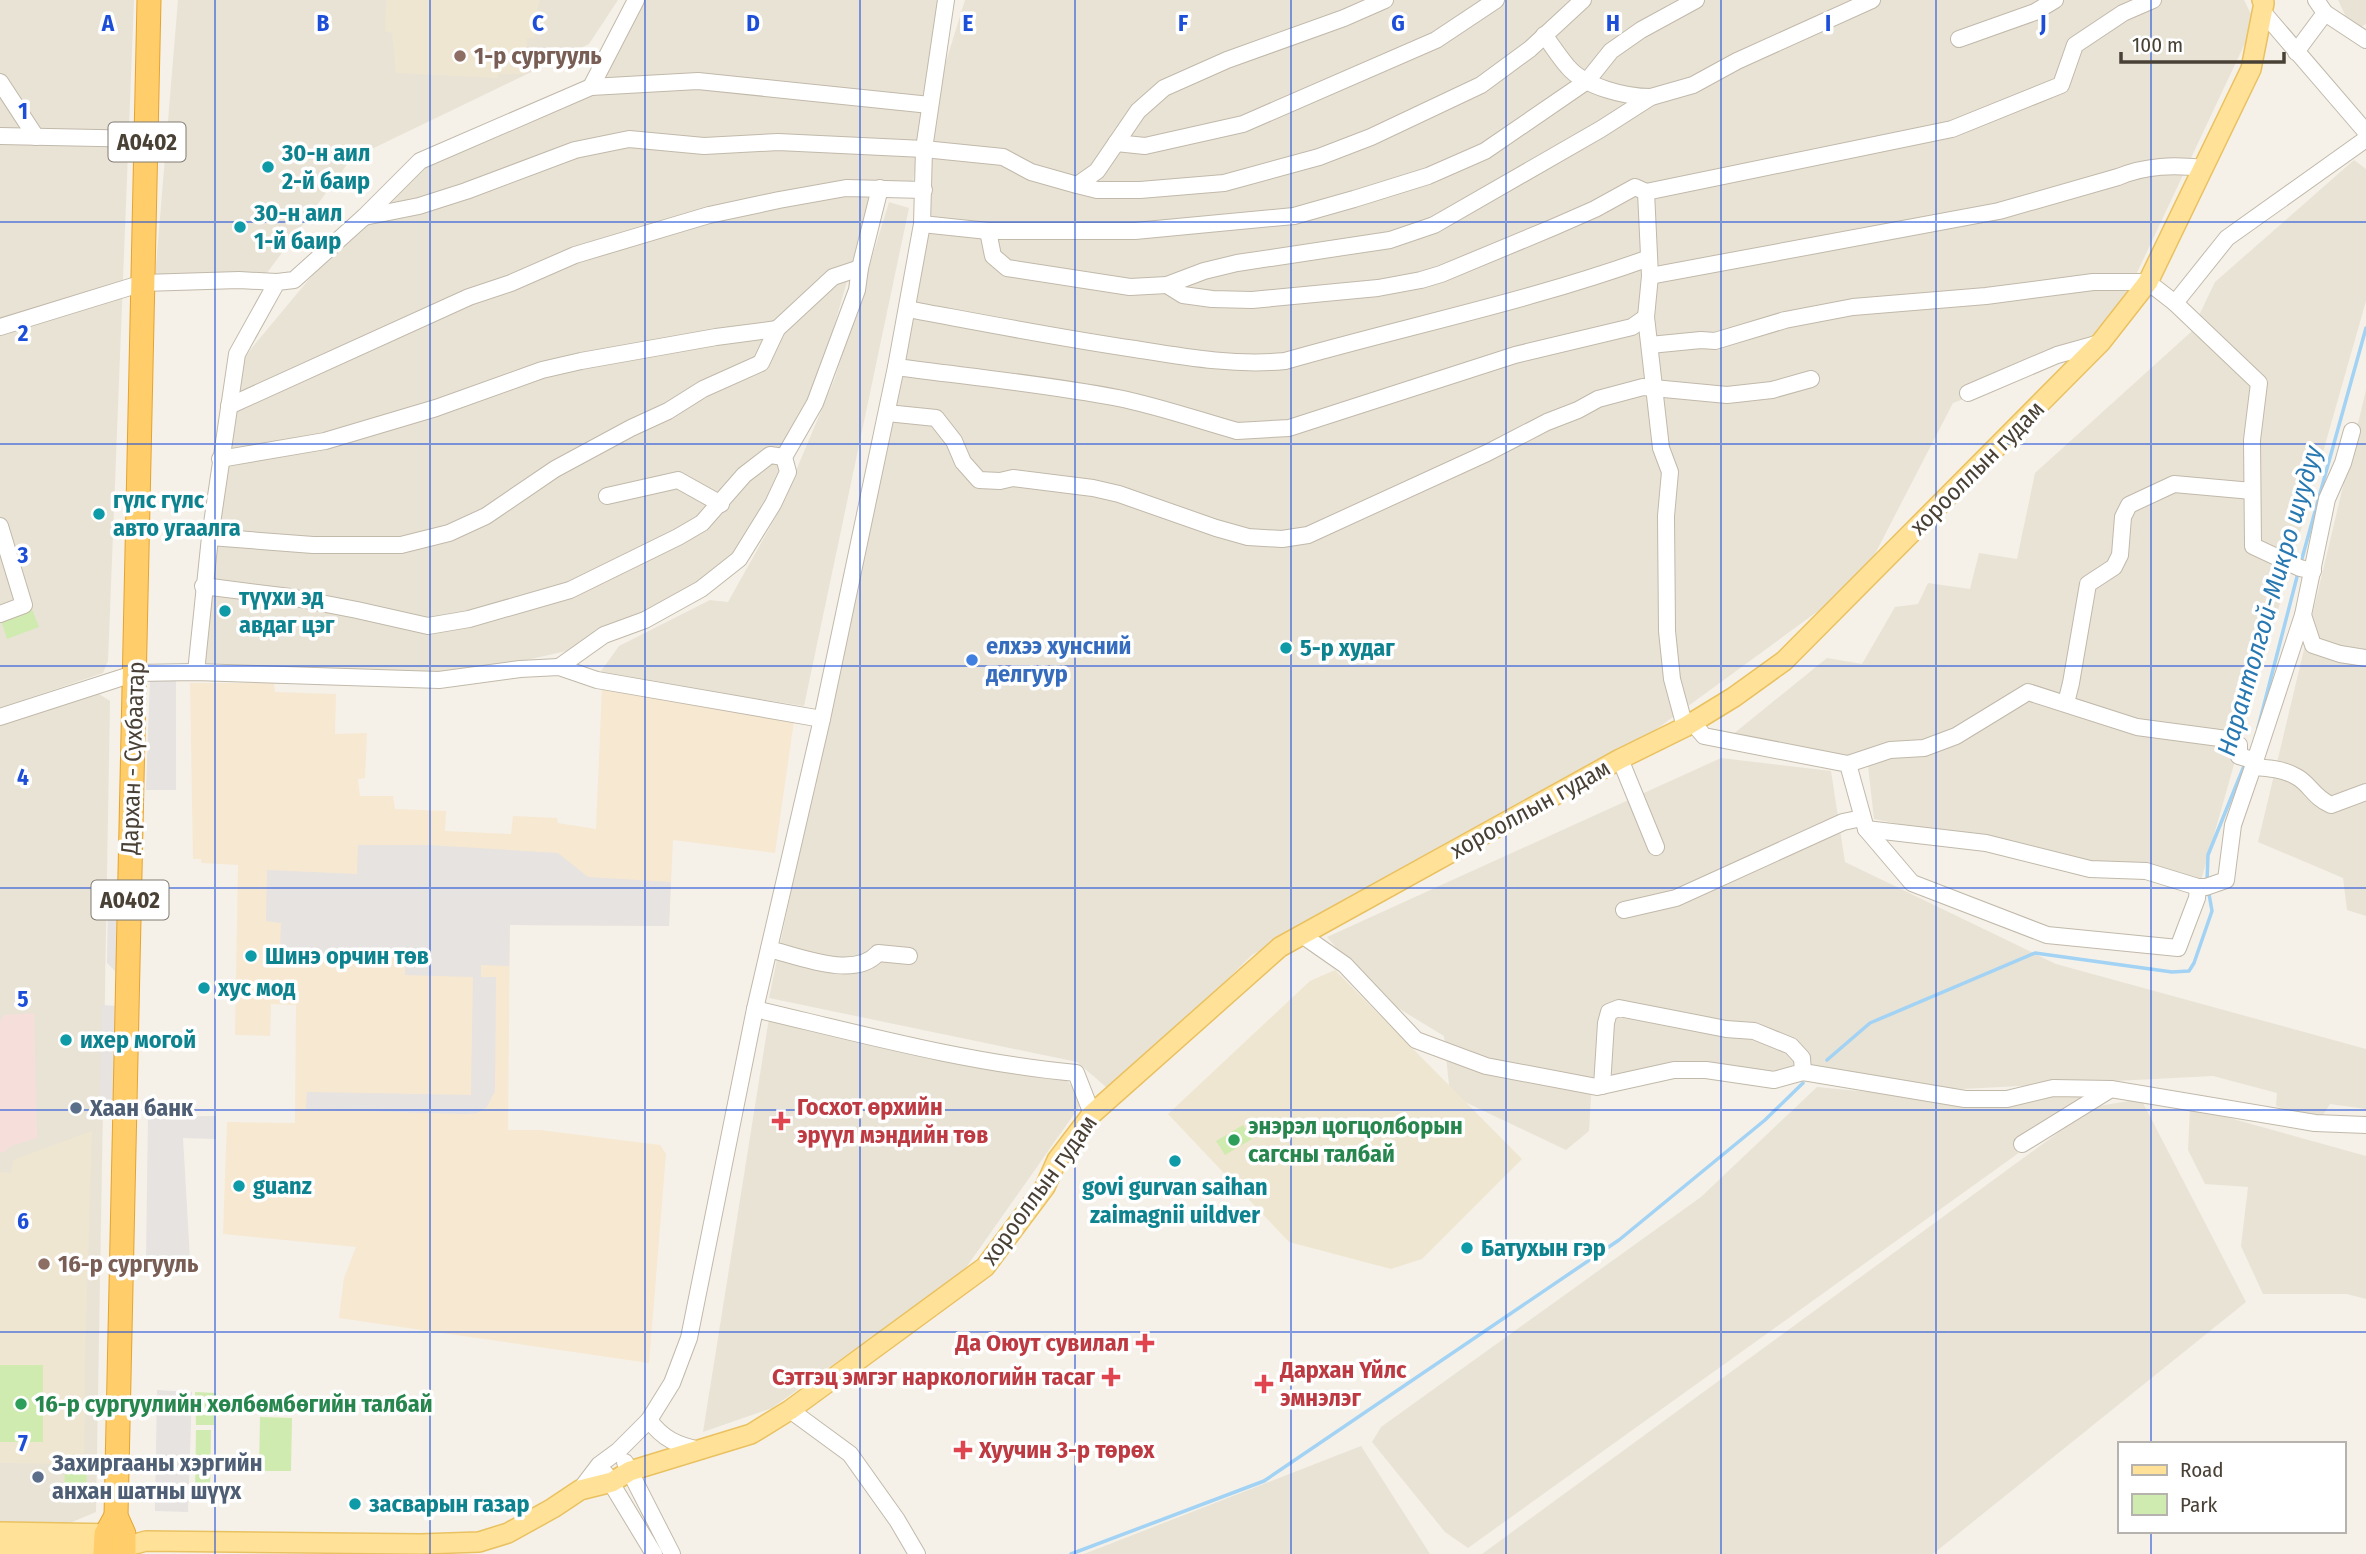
<svg xmlns="http://www.w3.org/2000/svg" width="2366" height="1554" font-family="'Fira Sans Condensed',sans-serif">
	<style>
		.residential { fill: #e9e3d6 }
		.commercial { fill: #f7e8d2 }
		.education { fill: #efe6d1 }
		.medical { fill: #f6dfdb }
		.green { fill: #d0ebaf }
		.parking { fill: #e6e3e0 }
		.lines { fill: none; stroke-linecap: round; stroke-linejoin: round }
		.stream { stroke: #a2d2f4; stroke-width: 3.5 }
		.minor-casing { stroke: #c1b9aa; stroke-width: 18 }
		.major-casing { stroke: #eac161; stroke-width: 22 }
		.highway-casing { stroke: #e5a431; stroke-width: 25 }
		.minor { stroke: #fff; stroke-width: 16 }
		.major { stroke: #ffe297; stroke-width: 19 }
		.highway { stroke: #ffcd69; stroke-width: 23 }
		.grid { fill: none; stroke: #1d4ed8; stroke-width: 2; stroke-opacity: 0.55 }
		.education-dot { fill: #8d6e63; stroke: #fff; stroke-width: 2.5 }
		.culture-dot { fill: #0f9aa8; stroke: #fff; stroke-width: 2.5 }
		.shop-dot { fill: #3f7fe0; stroke: #fff; stroke-width: 2.5 }
		.service-dot { fill: #5c6f8a; stroke: #fff; stroke-width: 2.5 }
		.health-dot { fill: #e0444e; stroke: #fff; stroke-width: 2.5 }
		.leisure-dot { fill: #2e9e5b; stroke: #fff; stroke-width: 2.5 }
		.labels { text-anchor: middle; dominant-baseline: central; stroke-width: 7; stroke-linejoin: round; paint-order: stroke }
		.shield { fill: #fff; stroke: #807a72; stroke-width: 2 }
		.shield-label { font-size: 23px; font-weight: bold; fill: #494136 }
		.education-label { font-size: 24px; font-weight: bold; fill: #785e54; stroke: #fff; text-anchor: start }
		.culture-label { font-size: 24px; font-weight: bold; fill: #0d838f; stroke: #fff; text-anchor: start }
		.street-label { font-size: 24px; fill: #494136; stroke: #fff }
		.shop-label { font-size: 24px; font-weight: bold; fill: #366cbe; stroke: #fff; text-anchor: start }
		.health-label { font-size: 24px; font-weight: bold; fill: #be3a42; stroke: #fff; text-anchor: start }
		.service-label { font-size: 24px; font-weight: bold; fill: #4e5e75; stroke: #fff; text-anchor: start }
		.leisure-label { font-size: 24px; font-weight: bold; fill: #27864d; stroke: #fff; text-anchor: start }
		.water-label { font-size: 26px; font-style: italic; fill: #2878b2; stroke: #fff }
		.grid-label { font-size: 23px; text-anchor: middle; font-weight: bold; fill: #1d4ed8; stroke: #fff; stroke-width: 7; stroke-linejoin: round; paint-order: stroke }
	</style>
	<rect width="100%" height="100%" fill="#f5f1e8"/>
	<g class="residential">
		<polygon points="0,0 134,0 108,661 103,673 0,708"/>
		<polygon points="178,0 618,0 589,44 351,159 264,277 155,278"/>
		<polygon points="640,0 940,0 919,149 965,0 2244,0 2255,22 2103,345 1953,403 1862,579 1621,755 1252,955 1113,1093 1077,1062 769,998 931,210 917,158 913,181 875,184 814,396 735,565 593,645 460,675 204,671 231,373 400,170 586,79"/>
		<polygon points="2338,0 2366,0 2366,24 2353,32"/>
		<polygon points="2354,160 2366,169 2366,301 2200,884 1874,819 1868,766 1732,735 1827,658 1862,664 1895,607 1918,604 1928,583 1970,589 1979,553 2017,559 2035,473 2191,332 2215,282"/>
		<polygon points="889,202 909,208 804,706 599,674 619,646 710,600 728,602 779,511 835,378"/>
		<polygon points="2366,390 2366,916 2347,910 2343,878 2258,842"/>
		<polygon points="99,694 110,701 96,1512 70,1523 0,1522 0,726"/>
		<polygon points="1721,758 1831,771 1845,862 2056,964 2366,1049 2366,1109 2330,1104 2319,1121 2276,1106 2277,1093 2213,1076 1962,1089 1832,1076 1779,1085 1659,1068 1592,1079 1589,1131 1566,1150 1450,1095 1444,1036 1378,996 1327,937"/>
		<polygon points="769,1018 1060,1073 1084,1100 963,1272 772,1408 703,1432"/>
		<polygon points="1817,1087 1963,1101 2099,1091 2087,1104 1468,1548 1445,1532 1372,1442 1381,1427 1701,1197"/>
		<polygon points="2141,1099 2246,1302 1933,1554 1482,1554 2093,1107"/>
		<polygon points="2190,1107 2366,1156 2366,1299 2347,1294 2263,1294 2241,1246 2248,1187 2205,1184 2188,1150"/>
		<polygon points="1361,1446 1430,1554 1084,1554"/>
	</g>
	<polygon class="commercial" points="190,683 274,683 275,692 336,694 335,734 367,733 365,778 358,779 360,796 393,796 395,809 446,811 445,831 511,834 513,816 557,818 558,823 596,829 602,688 794,721 775,853 673,840 669,926 510,925 508,1130 540,1130 660,1145 666,1154 649,1363 339,1318 344,1278 356,1247 223,1234 227,1122 295,1123 296,1005 271,1004 270,1036 235,1035 238,865 201,863 201,859 193,859"/>
	<g class="education">
		<polygon points="386,0 540,0 536,14 534,38 527,38 525,74 498,74 498,78 396,73 392,33 385,31"/>
		<polygon points="1335,970 1522,1159 1422,1259 1391,1269 1289,1242 1168,1114 1310,981"/>
		<polygon points="92,1131 85,1354 84,1464 0,1463 0,1172 11,1173 13,1160"/>
	</g>
	<polygon class="medical" points="34,1013 37,1138 11,1146 4,1152 0,1152 0,1022 4,1015"/>
	<g class="green">
		<polygon points="32,609 39,627 7,639 1,621"/>
		<polygon points="1243,1125 1252,1139 1225,1155 1216,1141"/>
		<rect x="0" y="1365" width="43" height="77"/>
		<polygon points="195,1392 216,1393 217,1412 214,1412 214,1425 196,1425"/>
		<polygon points="260,1417 292,1418 291,1471 259,1471"/>
		<polygon points="196,1430 211,1430 210,1493 195,1492"/>
		<polygon points="65,1467 87,1467 86,1501 64,1501"/>
	</g>
	<g class="parking">
		<polygon points="176,679 176,790 146,790 150,680"/>
		<polygon points="358,845 429,845 558,853 588,877 671,882 669,926 510,925 509,966 481,965 481,977 496,977 495,1091 487,1107 477,1113 464,1114 306,1109 307,1092 471,1095 473,977 405,975 405,963 391,955 280,953 281,923 266,921 267,870 357,874"/>
		<polygon points="119,894 117,973 107,963 108,901"/>
		<polygon points="102,1005 118,1006 115,1115 99,1119"/>
		<polygon points="216,1116 216,1139 183,1138 190,1260 146,1261 148,1117"/>
		<polygon points="157,1390 192,1392 188,1512 155,1511"/>
	</g>
	<g class="lines">
		<g class="stream">
			<polyline points="2301,562 2366,328"/>
			<polyline points="2258,728 2298,573"/>
			<polyline points="2207,882 2208,855 2246,761"/>
			<polyline points="1827,1060 1870,1023 2035,953 2172,972 2189,971 2194,963 2212,911 2209,894"/>
			<polyline points="1071,1554 1264,1481 1619,1240 1765,1120 1803,1083"/>
		</g>
		<g class="minor-casing">
			<g id="minor">
				<polyline points="2316,0 2325,13 2366,40"/>
				<polyline points="2262,11 2366,132"/>
				<path d="M1544,35C1552,45 1559,57 1568,67C1585,87 1626,97 1651,97"/>
				<polyline points="1959,39 2035,12 2055,0"/>
				<polyline points="2296,52 2325,13"/>
				<polyline points="0,82 36,137"/>
				<polyline points="591,87 698,81 930,105"/>
				<polyline points="0,136 147,139"/>
				<polyline points="1116,143 1145,146 1243,124 1436,40 1496,0"/>
				<polyline points="1077,185 1097,190 1140,190 1224,183 1319,157 1371,137 1481,85 1530,49 1583,0"/>
				<polyline points="1646,192 1952,129 2061,85 2075,45 2123,13 2153,0"/>
				<polyline points="364,217 419,206 466,191 575,150 629,139 704,146 778,142 924,149 1003,157 1031,172 1077,185 1097,171 1138,111 1164,88 1227,60 1344,18 1385,0"/>
				<polyline points="922,224 988,231 1135,231 1294,216 1354,199 1428,176 1485,151 1587,81 1611,51 1641,30 1696,0"/>
				<polyline points="988,231 993,256 1007,268 1130,287 1167,285"/>
				<path d="M1650,276L1999,211L2118,177C2147,165 2174,165 2204,168"/>
				<polyline points="2175,303 2227,238 2366,139"/>
				<path d="M907,309C983,323 1059,338 1135,349C1185,357 1235,366 1285,361C1407,326 1530,301 1649,258"/>
				<polyline points="0,327 143,283 239,280 277,282"/>
				<polyline points="1650,345 1701,340 1715,341 1785,320 1853,307 1986,296 2093,282 2148,282 2175,303 2259,383 2252,440 2253,546 2300,568 2313,571"/>
				<path d="M896,367C971,377 1045,384 1118,398C1158,406 1198,420 1237,431L1289,428L1515,355L1632,327L1646,317"/>
				<polyline points="1968,393 2057,355 2100,343"/>
				<polyline points="229,406 469,297 511,283 575,255 709,215 779,200 846,188 924,190"/>
				<polyline points="887,413 936,418 954,441 963,462 979,480 1000,481 1013,478 1093,488 1119,494 1216,528 1248,537 1282,539 1308,535 1487,453 1547,422 1578,410 1598,399 1643,387 1727,395 1772,390 1811,379"/>
				<polyline points="220,459 325,441 436,408 542,370 581,361 716,337 777,329"/>
				<polyline points="607,496 678,480 721,504"/>
				<polyline points="0,526 24,605 0,614"/>
				<polyline points="210,537 313,545 401,545 449,533 486,516 555,469 631,428 668,411 703,389 761,363 777,329 833,277 860,268 880,188"/>
				<polyline points="203,586 290,597 357,610 428,626 469,619 570,590 678,537 702,523 744,475 770,455 784,457"/>
				<polyline points="2303,615 2313,645 2340,654 2366,658"/>
				<polyline points="559,667 604,635 645,620 701,589 739,559 773,504 788,472 784,457 815,403 857,290 860,268"/>
				<polyline points="196,672 210,537 237,354 277,282 294,280 364,217 420,161 591,87 636,0"/>
				<polyline points="2066,703 2071,683 2088,584 2114,567 2120,555 2123,517 2129,505 2174,484 2252,491"/>
				<polyline points="0,717 136,673 196,672 439,680 520,669 559,667 597,680 822,719"/>
				<polyline points="1692,722 1704,736 1848,764 1866,829 1912,883 2047,935 2178,948 2197,898 2198,887"/>
				<polyline points="1685,727 1672,679 1667,631 1666,516 1670,472 1661,448 1646,317 1650,276 1646,192 1635,187 1595,209 1554,227 1441,274 1421,280 1378,288 1252,300 1212,299 1183,295 1167,285 1204,271 1237,263 1390,240 1434,225 1601,129 1651,97 1693,85 1737,61 1872,0"/>
				<polyline points="1620,759 1656,847"/>
				<polyline points="1848,764 1890,750 1924,748 1956,736 2028,692 2137,727 2227,739 2239,745 2239,756 2256,761"/>
				<polyline points="2253,767 2303,615 2327,499 2343,463 2352,431"/>
				<path d="M1866,829L1986,843L2090,869L2146,871L2198,887H2206L2226,880L2233,825L2253,767C2268,768 2284,769 2297,777C2310,784 2313,797 2331,805L2366,792"/>
				<polyline points="1624,910 1676,898 1843,822 1862,818"/>
				<polyline points="1302,935 1345,965 1416,1040 1486,1066 1597,1087 1674,1070 1706,1070 1774,1080 1803,1072 1965,1099 2007,1099 2053,1088 2111,1089 2315,1123 2366,1125"/>
				<path d="M769,949C798,956 855,980 878,953L909,956"/>
				<path d="M755,1009C861,1034 967,1063 1076,1073L1092,1114"/>
				<polyline points="1602,1086 1606,1023 1609,1012 1619,1008 1726,1029 1754,1031 1791,1046 1802,1058 1803,1072"/>
				<polyline points="2022,1144 2111,1089"/>
				<polyline points="790,1410 850,1454 897,1520 917,1554"/>
				<path d="M649,1420C663,1439 677,1445 700,1450"/>
				<polyline points="625,1462 672,1554"/>
				<polyline points="605,1473 654,1554"/>
				<polyline points="580,1490 599,1465 618,1451 649,1420 672,1383 689,1338 755,1009 822,719 896,367 922,224 924,149 946,0"/>
			</g>
		</g>
		<g class="major-casing">
			<g id="major">
				<polyline points="0,1532 118,1534"/>
				<polyline points="0,1547 124,1547 146,1541 421,1544 479,1542 508,1533 553,1508 580,1490 612,1482 630,1471 751,1434 790,1410 985,1267 1045,1187 1057,1160 1092,1114 1280,947 1620,759 1685,727 1734,697 1784,661 2101,342 2148,282 2251,69 2264,3 2262,0"/>
			</g>
		</g>
		<g class="highway-casing">
			<g id="highway">
				<polyline points="105,1554 106,1534 116,1516"/>
				<polyline points="124,1554 124,1534 116,1516 149,0"/>
			</g>
		</g>
		<use href="#minor" class="minor"/>
		<use href="#major" class="major"/>
		<use href="#highway" class="highway"/>
	</g>
	<path class="grid" d="M215,0V1554M430,0V1554M645,0V1554M860,0V1554M1075,0V1554M1291,0V1554M1506,0V1554M1721,0V1554M1936,0V1554M2151,0V1444M0,222H2366M0,444H2366M0,666H2366M0,888H2366M0,1110H2366M0,1332H2366M2151,1531V1554"/>
	<g class="education-dot">
		<circle cx="460" cy="56" r="7"/>
		<circle cx="44" cy="1264" r="7"/>
	</g>
	<g class="culture-dot">
		<circle cx="268" cy="167" r="7"/>
		<circle cx="240" cy="227" r="7"/>
		<circle cx="99" cy="514" r="7"/>
		<circle cx="225" cy="611" r="7"/>
		<circle cx="1286" cy="648" r="7"/>
		<circle cx="251" cy="956" r="7"/>
		<circle cx="204" cy="988" r="7"/>
		<circle cx="66" cy="1040" r="7"/>
		<circle cx="1175" cy="1161" r="7"/>
		<circle cx="239" cy="1186" r="7"/>
		<circle cx="1467" cy="1248" r="7"/>
		<circle cx="355" cy="1504" r="7"/>
	</g>
	<circle class="shop-dot" cx="972" cy="660" r="7"/>
	<g class="service-dot">
		<circle cx="76" cy="1108" r="7"/>
		<circle cx="38" cy="1477" r="7"/>
	</g>
	<g class="health-dot">
		<path d="M777.5 1110.5h7v7h7v7h-7v7h-7v-7h-7v-7h7z"/>
		<path d="M1141.5 1332.5h7v7h7v7h-7v7h-7v-7h-7v-7h7z"/>
		<path d="M1107.5 1366.5h7v7h7v7h-7v7h-7v-7h-7v-7h7z"/>
		<path d="M1260.5 1373.5h7v7h7v7h-7v7h-7v-7h-7v-7h7z"/>
		<path d="M959.5 1439.5h7v7h7v7h-7v7h-7v-7h-7v-7h7z"/>
	</g>
	<g class="leisure-dot">
		<circle cx="1234" cy="1140" r="7"/>
		<circle cx="21" cy="1404" r="7"/>
	</g>
	<g class="labels">
		<g class="shield">
			<rect x="108.5" y="122.5" width="77" height="39" rx="5"/>
			<rect x="91.5" y="880.5" width="77" height="39" rx="5"/>
		</g>
		<g class="shield-label">
			<text x="147" y="142">A0402</text>
			<text x="130" y="900">A0402</text>
		</g>
		<g class="education-label">
			<text x="474" y="56">1-р сургууль</text>
			<text x="58" y="1264">16-р сургууль</text>
		</g>
		<g class="culture-label">
			<text x="282" y="153">30-н аил<tspan x="282" dy="28">2-й баир</tspan></text>
			<text x="254" y="213">30-н аил<tspan x="254" dy="28">1-й баир</tspan></text>
			<text x="113" y="500">гүлс гүлс<tspan x="113" dy="28">авто угаалга</tspan></text>
			<text x="239" y="597">түүхи эд<tspan x="239" dy="28">авдаг цэг</tspan></text>
			<text x="1300" y="648">5-р худаг</text>
			<text x="265" y="956">Шинэ орчин төв</text>
			<text x="218" y="988">хус мод</text>
			<text x="80" y="1040">ихер могой</text>
			<text x="253" y="1186">guanz</text>
			<text x="1175" y="1187" text-anchor="middle">govi gurvan saihan<tspan x="1175" dy="28">zaimagnii uildver</tspan></text>
			<text x="1481" y="1248">Батухын гэр</text>
			<text x="369" y="1504">засварын газар</text>
		</g>
		<g class="street-label">
			<text transform="translate(1977 468) rotate(-45)">хорооллын гудам</text>
			<text transform="translate(133 758) rotate(-88)">Дархан - Сүхбаатар</text>
			<text transform="translate(1530 809) rotate(-29)">хорооллын гудам</text>
			<text transform="translate(1039 1190) rotate(-54)">хорооллын гудам</text>
		</g>
		<g class="shop-label">
			<text x="986" y="646">елхээ хунсний<tspan x="986" dy="28">делгуур</tspan></text>
		</g>
		<g class="health-label">
			<text x="797" y="1107">Госхот өрхийн<tspan x="797" dy="28">эрүүл мэндийн төв</tspan></text>
			<text x="1129" y="1343" text-anchor="end">Да Оюут сувилал</text>
			<text x="1280" y="1370">Дархан Үйлс<tspan x="1280" dy="28">эмнэлэг</tspan></text>
			<text x="1095" y="1377" text-anchor="end">Сэтгэц эмгэг наркологийн тасаг</text>
			<text x="979" y="1450">Хуучин 3-р төрөх</text>
		</g>
		<g class="service-label">
			<text x="90" y="1108">Хаан банк</text>
			<text x="52" y="1463">Захиргааны хэргийн<tspan x="52" dy="28">анхан шатны шүүх</tspan></text>
		</g>
		<g class="leisure-label">
			<text x="1248" y="1126">энэрэл цогцолборын<tspan x="1248" dy="28">сагсны талбай</tspan></text>
			<text x="35" y="1404">16-р сургуулийн хөлбөмбөгийн талбай</text>
		</g>
		<g class="water-label">
			<text transform="translate(2270 601) rotate(-74)">Нарантолгой-Микро шуудуу</text>
		</g>
	</g>
	<g class="grid-label">
		<text x="108" y="31">A</text>
		<text x="323" y="31">B</text>
		<text x="538" y="31">C</text>
		<text x="753" y="31">D</text>
		<text x="968" y="31">E</text>
		<text x="1183" y="31">F</text>
		<text x="1398" y="31">G</text>
		<text x="1613" y="31">H</text>
		<text x="1828" y="31">I</text>
		<text x="2043" y="31">J</text>
		<text x="23" y="119">1</text>
		<text x="23" y="341">2</text>
		<text x="23" y="563">3</text>
		<text x="23" y="785">4</text>
		<text x="23" y="1007">5</text>
		<text x="23" y="1229">6</text>
		<text x="23" y="1451">7</text>
	</g>
	<rect x="2118" y="1442" width="228" height="91" fill="#ffffff" stroke="#b6b3af" stroke-width="2"/>
	<rect x="2132" y="1465" width="35" height="10" fill="#ffe297" stroke="#b6b3af" stroke-width="2"/>
	<text x="2180" y="1477" font-size="21" fill="#494136">Road</text>
	<rect x="2132" y="1494" width="35" height="21" fill="#d0ebaf" stroke="#b6b3af" stroke-width="2"/>
	<text x="2180" y="1512" font-size="21" fill="#494136">Park</text>
	<path d="M2121 52v10h163v-10" fill="none" stroke="#494136" stroke-width="3.5"/>
	<text x="2132" y="52" font-size="21" fill="#494136" stroke="#ffffff" stroke-width="5" paint-order="stroke">100 m</text>
</svg>
